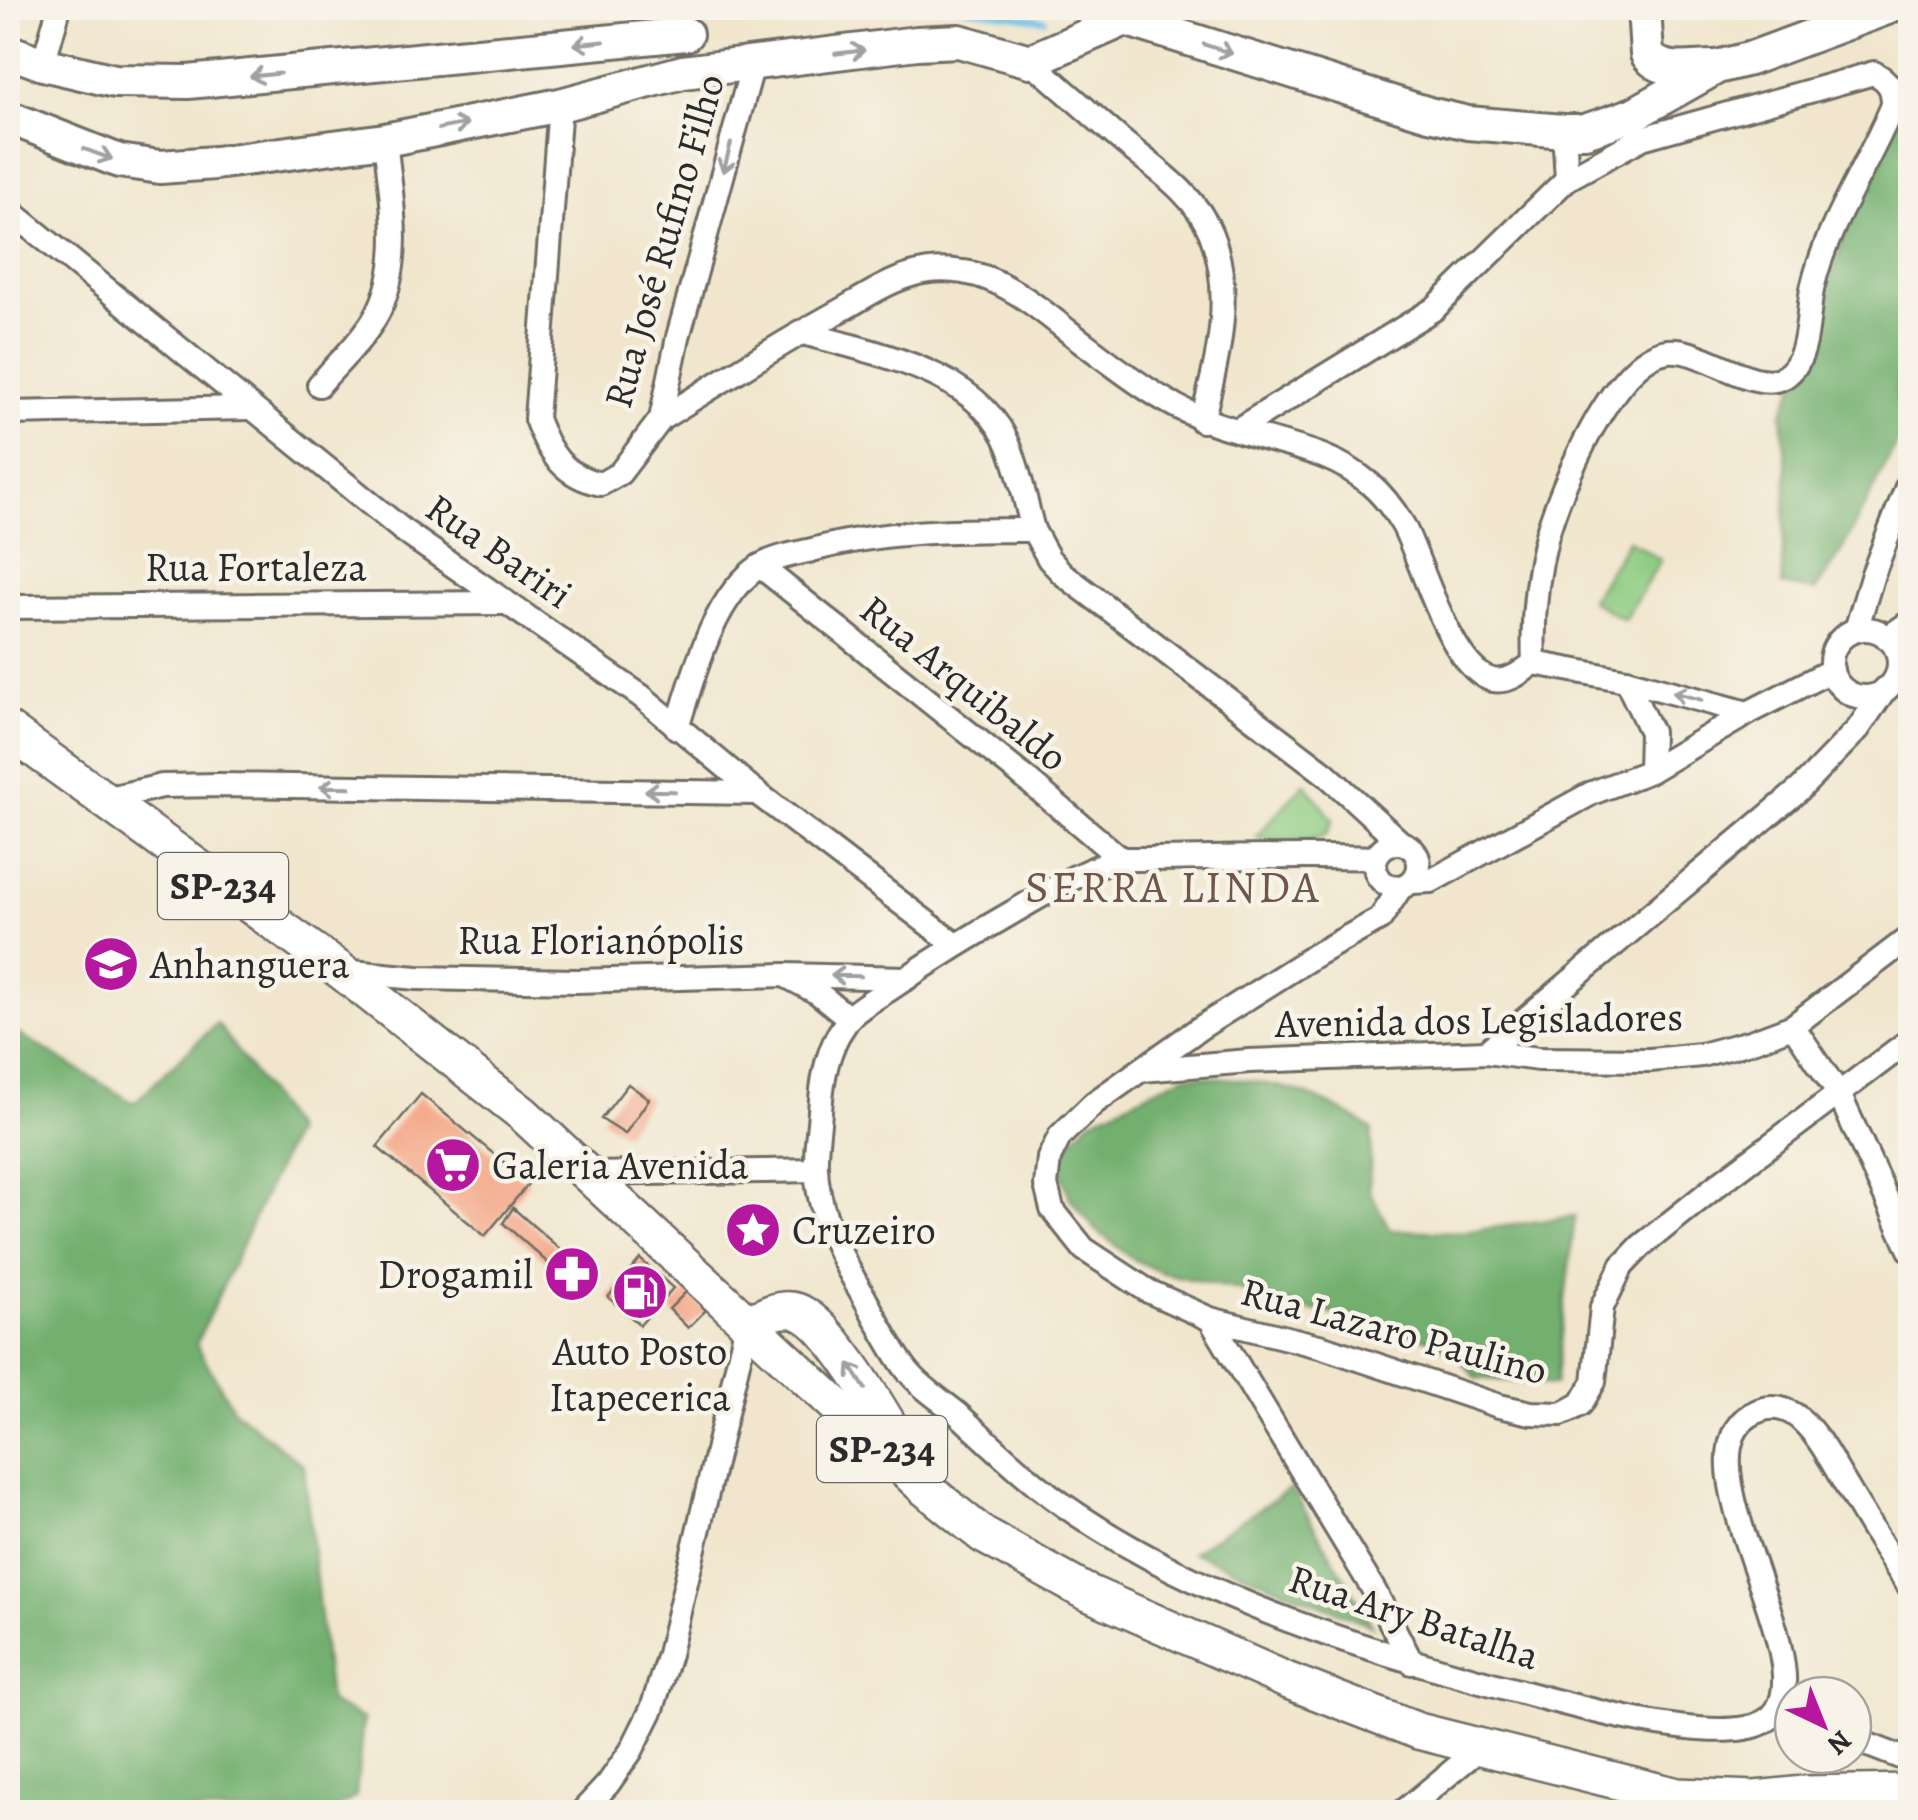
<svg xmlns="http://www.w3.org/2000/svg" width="1918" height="1820" font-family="Alegreya,serif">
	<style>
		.green { fill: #8fcc82; stroke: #5d7c56; stroke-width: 2.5 }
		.forest { fill: #73b070; stroke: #4f6e4e; stroke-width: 2.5 }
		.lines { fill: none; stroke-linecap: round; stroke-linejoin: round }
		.stream { stroke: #6ac1e7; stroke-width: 6 }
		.building { fill: #f4a585 }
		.minor-casing { stroke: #706c64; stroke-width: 28 }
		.secondary-casing { stroke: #706c64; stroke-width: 38 }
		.primary-casing { stroke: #706c64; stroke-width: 40 }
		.minor { stroke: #fff; stroke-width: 22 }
		.secondary { stroke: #fff; stroke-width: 32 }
		.primary { stroke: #fff; stroke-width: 35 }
		.oneway { stroke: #a0a0a0 }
		.labels { text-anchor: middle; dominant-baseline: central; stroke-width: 9; stroke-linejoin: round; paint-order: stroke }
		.shield { fill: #f7f3e8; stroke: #686764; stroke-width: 2.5 }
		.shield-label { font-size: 38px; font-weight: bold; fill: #2b2b2b }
		.street-label { font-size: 40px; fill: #2b2b2b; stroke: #f7f3e8 }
		.poi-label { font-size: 40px; fill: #2b2b2b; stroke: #f7f3e8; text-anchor: start }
		.quarter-label { font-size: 45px; letter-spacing: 2.5px; fill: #71564a; stroke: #f7f3e8 }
	</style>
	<rect width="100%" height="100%" fill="#f7f3e8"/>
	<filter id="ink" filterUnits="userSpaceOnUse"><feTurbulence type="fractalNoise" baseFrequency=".01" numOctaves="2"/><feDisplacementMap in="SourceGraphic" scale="20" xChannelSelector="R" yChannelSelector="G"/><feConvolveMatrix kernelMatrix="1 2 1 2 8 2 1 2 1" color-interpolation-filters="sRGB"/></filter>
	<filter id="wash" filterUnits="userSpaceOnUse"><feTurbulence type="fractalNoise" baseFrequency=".0048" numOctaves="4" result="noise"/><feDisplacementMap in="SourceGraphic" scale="40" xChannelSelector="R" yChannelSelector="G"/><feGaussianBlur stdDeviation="2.25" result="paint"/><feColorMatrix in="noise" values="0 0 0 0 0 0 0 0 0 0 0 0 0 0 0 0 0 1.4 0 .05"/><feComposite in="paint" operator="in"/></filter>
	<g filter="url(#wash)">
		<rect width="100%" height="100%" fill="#f1e6cd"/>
		<g class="green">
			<polygon points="1628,540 1661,560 1624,620 1591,600"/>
			<path d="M1305,783L1333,820L1327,834C1305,844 1278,844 1256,837Z"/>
		</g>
		<g class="forest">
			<polygon points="1910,102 1910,331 1903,348 1896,390 1903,431 1843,548 1815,591 1781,585 1787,472 1782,414 1802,368 1855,201 1897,114"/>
			<polygon points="217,1023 294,1131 196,1344 234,1410 304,1466 329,1702 363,1719 356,1796 334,1811 324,1812 8,1812 8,1034 19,1034 134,1103"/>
			<path d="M1185,1075C1261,1080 1309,1085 1372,1130L1369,1189L1390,1230L1463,1232L1575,1216L1555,1385L1476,1378L1455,1354L1426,1339L1359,1317L1307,1310L1256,1294L1160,1272L1131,1258L1095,1229L1070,1198L1056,1158L1089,1121Z"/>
			<polygon points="1292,1488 1292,1489 1373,1626 1192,1552"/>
		</g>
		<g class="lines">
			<polyline class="stream" points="965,8 1045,20"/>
		</g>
		<g id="blocks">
			<g class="building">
				<polygon points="628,1084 649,1099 625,1134 601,1119"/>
				<polygon points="421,1094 529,1183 485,1236 377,1147"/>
				<polygon points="513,1208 568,1256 557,1271 503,1223"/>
				<polygon points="640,1259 673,1288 640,1325 608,1297"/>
				<polygon points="687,1291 706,1310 688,1328 669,1309"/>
			</g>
		</g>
	</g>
	<g filter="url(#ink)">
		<use href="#blocks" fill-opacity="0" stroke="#706c64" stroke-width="2.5"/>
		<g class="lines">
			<g class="minor-casing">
				<g id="minor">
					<polyline points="1093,8 1125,19"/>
					<path d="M1030,61C1061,87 1091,114 1122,141C1153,167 1196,194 1211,234C1235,295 1217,361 1202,421"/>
					<polyline points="43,64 59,8"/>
					<path d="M560,105L536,419C549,453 563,476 601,484L620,473L661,419L678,337L753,64"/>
					<polyline points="1564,131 1567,179"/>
					<polyline points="8,209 405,532 641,696 757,793 956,945"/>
					<path d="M800,332C872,353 980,370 1010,448C1020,474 1026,503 1033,530"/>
					<path d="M319,385C337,364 361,342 375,318C406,264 391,198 385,140"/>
					<polyline points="8,413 249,408"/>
					<path d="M661,419C719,383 776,346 836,313C860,300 884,283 911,275C928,270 945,269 963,272C1002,277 1039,308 1068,331C1121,371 1171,414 1237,430L1434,309L1567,179L1642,138L1874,73C1889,81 1893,88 1893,105C1868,166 1829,220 1813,285C1806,312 1812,360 1784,377C1754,394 1703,347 1668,351C1614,357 1560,489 1547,535C1536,577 1532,620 1534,663"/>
					<path d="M1237,430C1285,447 1329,449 1370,484C1383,495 1394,510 1403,525C1422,561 1451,671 1493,680C1509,683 1521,672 1534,663L1626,680L1748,713"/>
					<polyline points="760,566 1019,773 1121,859"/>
					<polyline points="8,607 505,603"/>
					<circle cx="1865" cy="663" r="34"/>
					<polyline points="1856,630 1873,574 1910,479"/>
					<polyline points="1887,638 1910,622"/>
					<polyline points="1626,680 1651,732 1650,771"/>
					<path d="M677,728C693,678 713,596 760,566C775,557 795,554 812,550C885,530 958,530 1033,530L1049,559L1063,574L1326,774L1400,842"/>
					<polyline points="105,799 162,786 220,785 757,793"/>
					<circle cx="1397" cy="865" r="22"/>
					<path d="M1376,858C1291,855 1206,859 1121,859C1084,869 1053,889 1020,908C978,932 937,957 896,985C882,995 863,1004 850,1017C848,1019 840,1032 838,1035C825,1060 822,1084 820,1111C819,1129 815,1149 816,1167C817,1206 837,1250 856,1283C873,1311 887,1344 907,1370C921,1388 941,1400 958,1414C996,1449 1035,1487 1078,1515C1208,1602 1364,1650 1514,1690C1573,1706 1687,1738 1745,1728C1867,1709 1655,1454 1758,1411C1772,1405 1787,1408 1799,1418C1819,1435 1831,1461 1844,1482C1865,1517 1886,1554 1910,1587"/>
					<polyline points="1412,882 1431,881 1592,793 1650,771 1748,713 1832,670"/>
					<polyline points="1401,887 1380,919 1317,954 1200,1028 1094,1103 1060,1136 1049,1158 1046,1185 1052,1209 1084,1249 1148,1291 1210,1319 1375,1592 1412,1663"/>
					<polyline points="341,971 417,978 577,981 785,975 907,978"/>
					<polyline points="788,977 818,993 849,1018"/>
					<polyline points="1793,1026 1910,937"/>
					<polyline points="1486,1052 1800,789 1858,729 1885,689"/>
					<polyline points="1142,1070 1249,1061 1486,1052 1538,1059 1650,1060 1701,1055 1750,1042 1793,1026 1839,1094 1910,1250"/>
					<polyline points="591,1174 815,1170"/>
					<polyline points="1210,1319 1323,1347 1499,1406 1531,1413 1561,1414 1570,1410 1581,1404 1594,1382 1602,1307 1622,1266 1641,1246 1716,1186 1910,1040"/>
					<polyline points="1853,1739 1910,1761"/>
					<polyline points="582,1812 608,1784 631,1751 652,1709 669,1654 747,1324"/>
					<polyline points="1403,1812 1479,1749"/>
				</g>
			</g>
			<g class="secondary-casing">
				<g id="secondary">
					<path d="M1644,8L1647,54C1661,75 1691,67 1713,67"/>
					<polyline points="8,51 43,64 115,81 188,82 686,34"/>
					<polyline points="8,117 119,161 160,167 215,163 385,140 560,105 683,72 917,43 959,41 1030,61 1125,19 1429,114 1468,123 1564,131 1585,131 1609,123 1634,114 1717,67 1749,59 1887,8"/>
				</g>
			</g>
			<g class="primary-casing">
				<g id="primary">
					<polyline points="8,730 341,971 523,1114 926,1489 983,1535 1084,1591 1286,1680 1418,1731 1677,1796 1755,1799 1803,1794 1910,1792"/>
					<path d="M747,1324C761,1317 776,1308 792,1310C828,1315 889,1426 908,1458"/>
				</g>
			</g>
			<use href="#minor" class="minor"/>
			<use href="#secondary" class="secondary"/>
			<use href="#primary" class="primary"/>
		</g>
		<defs><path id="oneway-shaft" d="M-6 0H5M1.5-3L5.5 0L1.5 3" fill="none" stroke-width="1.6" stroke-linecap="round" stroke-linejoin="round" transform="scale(2.5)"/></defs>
		<g class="oneway">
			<use href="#oneway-shaft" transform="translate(589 43) rotate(174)"/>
			<use href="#oneway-shaft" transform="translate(1218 49) rotate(18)"/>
			<use href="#oneway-shaft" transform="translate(850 52) rotate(-7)"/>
			<use href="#oneway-shaft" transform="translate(265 75) rotate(174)"/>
			<use href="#oneway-shaft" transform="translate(453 126) rotate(-11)"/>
			<use href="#oneway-shaft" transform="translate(98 154) rotate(20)"/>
			<use href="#oneway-shaft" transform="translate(727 158) rotate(105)"/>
			<use href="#oneway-shaft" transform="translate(1687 696) rotate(-165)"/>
			<use href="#oneway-shaft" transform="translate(335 787) rotate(-179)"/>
			<use href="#oneway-shaft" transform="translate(660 791) rotate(-179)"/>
			<use href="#oneway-shaft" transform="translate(846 976) rotate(-179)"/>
			<use href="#oneway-shaft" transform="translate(857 1376) rotate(-123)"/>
		</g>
	</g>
	<defs>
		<g id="university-disc" transform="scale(2.875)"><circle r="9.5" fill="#b5179e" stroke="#f7f3e8"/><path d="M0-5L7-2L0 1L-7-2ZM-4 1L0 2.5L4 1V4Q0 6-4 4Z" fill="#fff"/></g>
		<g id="supermarket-disc" transform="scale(2.875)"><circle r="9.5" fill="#b5179e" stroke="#f7f3e8"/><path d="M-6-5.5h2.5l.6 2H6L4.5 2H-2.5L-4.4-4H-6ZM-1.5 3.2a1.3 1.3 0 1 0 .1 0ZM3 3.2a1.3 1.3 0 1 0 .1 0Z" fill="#fff"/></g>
		<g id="sight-disc" transform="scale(2.875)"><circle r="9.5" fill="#b5179e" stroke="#f7f3e8"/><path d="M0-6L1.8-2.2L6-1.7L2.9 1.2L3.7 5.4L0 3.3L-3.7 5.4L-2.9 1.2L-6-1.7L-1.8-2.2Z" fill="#fff"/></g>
		<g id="pharmacy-disc" transform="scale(2.875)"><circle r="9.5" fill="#b5179e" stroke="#f7f3e8"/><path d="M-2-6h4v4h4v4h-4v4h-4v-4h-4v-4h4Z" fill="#fff"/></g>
		<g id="fuel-disc" transform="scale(2.875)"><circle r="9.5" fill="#b5179e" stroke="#f7f3e8"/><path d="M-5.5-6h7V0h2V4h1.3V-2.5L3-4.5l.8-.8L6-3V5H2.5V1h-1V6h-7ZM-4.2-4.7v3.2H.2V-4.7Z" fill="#fff"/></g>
	</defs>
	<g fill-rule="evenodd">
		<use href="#university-disc" x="111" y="964"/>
		<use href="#supermarket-disc" x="453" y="1165"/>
		<use href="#sight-disc" x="753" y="1230"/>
		<use href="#pharmacy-disc" x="572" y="1274"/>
		<use href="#fuel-disc" x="640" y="1292"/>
	</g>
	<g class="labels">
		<g class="shield">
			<rect x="158" y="853" width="130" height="66" rx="8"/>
			<rect x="817" y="1416" width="130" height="66" rx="8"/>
		</g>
		<g class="shield-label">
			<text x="223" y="886">SP-234</text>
			<text x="882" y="1449">SP-234</text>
		</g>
		<g class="street-label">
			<text transform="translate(664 241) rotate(-74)">Rua José Rufino Filho</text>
			<text transform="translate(499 551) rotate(35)">Rua Bariri</text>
			<text x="256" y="567">Rua Fortaleza</text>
			<text transform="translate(964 683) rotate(39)">Rua Arquibaldo</text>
			<text x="601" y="940">Rua Florianópolis</text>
			<text transform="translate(1479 1020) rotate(-1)">Avenida dos Legisladores</text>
			<text transform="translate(1394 1331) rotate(15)">Rua Lazaro Paulino</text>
			<text transform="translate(1414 1617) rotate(18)">Rua Ary Batalha</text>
		</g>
		<g class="poi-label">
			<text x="150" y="964">Anhanguera</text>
			<text x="492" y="1165">Galeria Avenida</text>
			<text x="792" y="1230">Cruzeiro</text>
			<text x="533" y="1274" text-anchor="end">Drogamil</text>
			<text x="640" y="1351" text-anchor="middle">Auto Posto<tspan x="640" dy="46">Itapecerica</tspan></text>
		</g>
		<g class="quarter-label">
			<text x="1173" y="887">SERRA LINDA</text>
		</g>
	</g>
	<rect width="1918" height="1820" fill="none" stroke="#f7f3e8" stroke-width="40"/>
	<g transform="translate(1823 1725) rotate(137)"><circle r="48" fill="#f7f3e8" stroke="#a5a39c" stroke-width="2.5"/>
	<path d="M0-8L18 38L0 25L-18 38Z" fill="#b5179e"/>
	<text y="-15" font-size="28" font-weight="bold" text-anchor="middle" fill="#2b2b2b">N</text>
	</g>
</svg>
